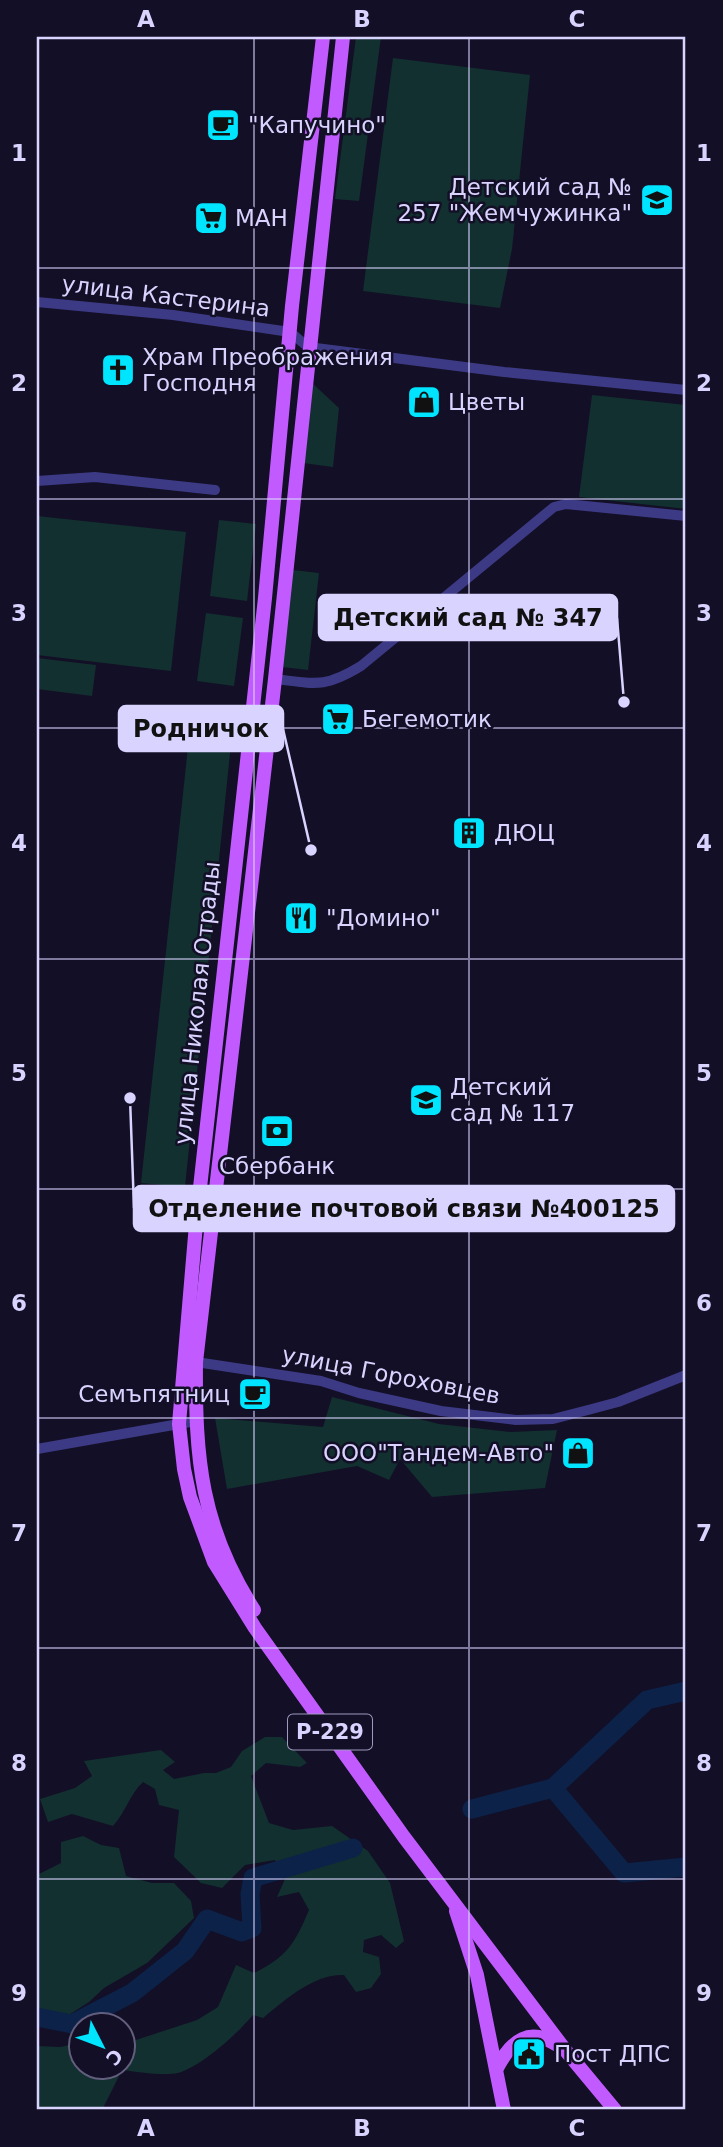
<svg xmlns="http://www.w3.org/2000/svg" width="723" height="2147" font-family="'DejaVu Sans',sans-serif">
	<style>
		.green { fill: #12302f }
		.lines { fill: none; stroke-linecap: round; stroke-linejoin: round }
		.river { stroke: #0c2248; stroke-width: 19 }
		.minor { stroke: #3d3a85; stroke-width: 10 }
		.major { stroke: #c25bff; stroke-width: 14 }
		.grid { fill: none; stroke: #d9d4ff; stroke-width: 2; stroke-opacity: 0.55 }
		.labels { text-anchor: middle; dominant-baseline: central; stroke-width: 5; stroke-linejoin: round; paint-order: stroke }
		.shield { fill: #130f26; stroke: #9e99be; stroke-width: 2 }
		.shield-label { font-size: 21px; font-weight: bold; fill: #d9d4ff }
		.poi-label { font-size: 23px; fill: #d9d4ff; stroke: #130f26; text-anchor: start }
		.street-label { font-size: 23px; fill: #d9d4ff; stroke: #130f26 }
		.leader { fill: none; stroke: #d9d4ff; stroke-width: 2.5 }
		.callout-dot { fill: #d9d4ff; stroke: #130f26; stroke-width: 2.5 }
		.callout { fill: #d9d4ff; stroke: #d9d4ff; stroke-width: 2.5 }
		.callout-label { font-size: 24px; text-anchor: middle; font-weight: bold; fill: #111 }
		.neatline { fill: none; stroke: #d9d4ff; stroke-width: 2.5 }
		.grid-label { font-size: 23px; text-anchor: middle; font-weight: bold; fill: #d9d4ff }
	</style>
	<rect width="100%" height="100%" fill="#130f26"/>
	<g class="green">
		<polygon points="356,37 381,37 359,201 335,199"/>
		<polygon points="393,58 530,75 512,249 500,308 363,291"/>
		<polygon points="312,383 339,408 333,467 303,463"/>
		<polygon points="592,395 686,405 686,509 579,497"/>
		<polygon points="37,516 186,532 171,671 37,655"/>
		<polygon points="219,520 256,524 247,601 210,596"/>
		<polygon points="293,570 319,573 308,670 282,667"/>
		<polygon points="206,613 243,618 234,686 197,681"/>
		<polygon points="37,658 96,665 92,696 37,689"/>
		<polygon points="189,738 231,744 185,1187 141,1183"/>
		<polygon points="332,1397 439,1424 511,1432 557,1430 545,1488 432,1497 400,1459 389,1480 357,1466 227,1489 215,1418 323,1427"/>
		<path d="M265,1737H282L307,1763L300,1767L266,1763L251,1776L269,1823L293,1830L332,1826L368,1851L390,1883L404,1941L396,1948L381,1935L364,1940L363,1952L379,1957L381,1974L371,1988L356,1992L344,1975C314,1974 286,1999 263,2018L253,2015C237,2034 202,2066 178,2073C164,2076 137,2072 122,2070L102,2110H37V2046L60,2047L80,2043V2066H122L123,2039L136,2040L197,2020L218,2007L236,1965L254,1973C287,1957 295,1943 309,1910L299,1892L277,1897L285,1879L275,1860L245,1865L222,1888L201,1883L174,1857L179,1810L159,1805L155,1789L143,1782C129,1795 126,1812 113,1826L72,1814L48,1822L40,1799L75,1788L92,1776L84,1761L161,1750L175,1762L163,1770L174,1779L204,1773H216L231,1767L242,1751Z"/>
		<polygon points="83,1836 101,1845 119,1848 126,1876 152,1883 174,1883 191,1901 194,1918 147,1963 104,1988 89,2002 67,2016 40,2011 37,2010 37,1875 61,1863 61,1842"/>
	</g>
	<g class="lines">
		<g class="river">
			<polyline points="553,1788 624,1873 686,1867"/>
			<polyline points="472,1809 553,1788 647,1700 686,1691"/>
			<polyline points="37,2017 72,2024 132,1993 185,1951 207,1919 242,1932 252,1928 250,1894 253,1878 353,1848"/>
		</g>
		<g class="minor">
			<polyline points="37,302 173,315 290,332 308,347 504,372 686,390"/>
			<polyline points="37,481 95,477 215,490"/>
			<path d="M275,679C316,684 325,688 361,666L554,507L566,504L686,516"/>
			<polyline points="196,1362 321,1381 359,1393 441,1411 516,1420 553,1419 588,1410 618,1402 686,1375"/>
			<polyline points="37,1449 196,1421"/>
		</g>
		<g class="major">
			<polyline points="323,37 292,306 265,598 196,1224 179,1424 184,1469 190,1497 214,1562 255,1628 404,1837 566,2051 615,2110"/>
			<path d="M254,1610C201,1527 195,1459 196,1362L275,679L343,37"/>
			<polyline points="456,1911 477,1975 504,2110"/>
			<path d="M497,2068C512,2040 529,2026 559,2046"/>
		</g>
	</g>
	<path class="grid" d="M254,37V2110M469,37V2110M37,268H686M37,499H686M37,728H686M37,959H686M37,1189H686M37,1418H686M37,1648H686M37,1879H686"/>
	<defs>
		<g id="cafe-square" transform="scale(1.75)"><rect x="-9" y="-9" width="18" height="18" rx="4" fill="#00e5ff" stroke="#130f26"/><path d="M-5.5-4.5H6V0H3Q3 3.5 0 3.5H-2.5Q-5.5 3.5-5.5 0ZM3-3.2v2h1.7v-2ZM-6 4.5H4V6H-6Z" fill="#111"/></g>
		<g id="school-square" transform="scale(1.75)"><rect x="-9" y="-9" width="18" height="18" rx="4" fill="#00e5ff" stroke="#130f26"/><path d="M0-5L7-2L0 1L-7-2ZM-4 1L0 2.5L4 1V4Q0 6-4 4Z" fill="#111"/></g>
		<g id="supermarket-square" transform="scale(1.75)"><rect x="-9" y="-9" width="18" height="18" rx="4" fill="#00e5ff" stroke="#130f26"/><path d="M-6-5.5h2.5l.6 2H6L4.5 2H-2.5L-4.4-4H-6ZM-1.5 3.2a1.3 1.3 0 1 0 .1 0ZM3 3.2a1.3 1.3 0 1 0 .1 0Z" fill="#111"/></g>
		<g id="church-square" transform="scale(1.75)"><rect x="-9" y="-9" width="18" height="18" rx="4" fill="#00e5ff" stroke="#130f26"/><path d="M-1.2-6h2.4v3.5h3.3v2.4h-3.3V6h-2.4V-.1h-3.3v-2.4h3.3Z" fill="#111"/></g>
		<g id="shop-square" transform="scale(1.75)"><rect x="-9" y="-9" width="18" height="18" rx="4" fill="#00e5ff" stroke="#130f26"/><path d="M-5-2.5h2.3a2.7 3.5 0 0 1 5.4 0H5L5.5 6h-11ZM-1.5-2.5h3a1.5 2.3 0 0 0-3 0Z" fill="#111"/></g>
		<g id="building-square" transform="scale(1.75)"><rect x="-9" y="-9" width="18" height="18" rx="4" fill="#00e5ff" stroke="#130f26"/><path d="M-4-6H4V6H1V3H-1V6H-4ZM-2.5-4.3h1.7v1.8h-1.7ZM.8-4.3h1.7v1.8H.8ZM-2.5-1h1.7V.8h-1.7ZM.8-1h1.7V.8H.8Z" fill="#111"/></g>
		<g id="restaurant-square" transform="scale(1.75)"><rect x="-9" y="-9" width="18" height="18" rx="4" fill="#00e5ff" stroke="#130f26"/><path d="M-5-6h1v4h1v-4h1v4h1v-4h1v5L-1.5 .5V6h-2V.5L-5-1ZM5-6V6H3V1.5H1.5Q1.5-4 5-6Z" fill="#111"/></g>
		<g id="bank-square" transform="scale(1.75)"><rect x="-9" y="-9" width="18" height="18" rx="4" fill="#00e5ff" stroke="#130f26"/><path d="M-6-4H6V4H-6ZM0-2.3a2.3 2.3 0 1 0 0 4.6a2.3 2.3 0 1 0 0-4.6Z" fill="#111"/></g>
		<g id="civic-square" transform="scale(1.75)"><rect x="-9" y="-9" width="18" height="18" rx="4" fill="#00e5ff" stroke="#130f26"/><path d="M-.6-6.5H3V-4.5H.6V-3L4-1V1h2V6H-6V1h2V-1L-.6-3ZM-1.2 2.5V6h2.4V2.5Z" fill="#111"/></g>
	</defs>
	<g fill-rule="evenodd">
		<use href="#cafe-square" x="223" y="125"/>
		<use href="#school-square" x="657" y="200"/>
		<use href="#supermarket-square" x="211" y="218"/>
		<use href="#church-square" x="118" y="370"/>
		<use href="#shop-square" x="424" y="402"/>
		<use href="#supermarket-square" x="338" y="719"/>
		<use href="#building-square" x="469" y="833"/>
		<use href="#restaurant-square" x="301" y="918"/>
		<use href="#school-square" x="426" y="1100"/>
		<use href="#bank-square" x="277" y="1131"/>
		<use href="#cafe-square" x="255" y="1394"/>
		<use href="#shop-square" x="578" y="1453"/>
		<use href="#civic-square" x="529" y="2054"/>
	</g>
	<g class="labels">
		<rect class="shield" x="288" y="1714.5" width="84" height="35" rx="5"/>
		<g class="shield-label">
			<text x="330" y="1732">Р-229</text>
		</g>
		<g class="poi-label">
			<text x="248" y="125">"Капучино"</text>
			<text x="632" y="187" text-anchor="end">Детский сад №<tspan x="632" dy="26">257 "Жемчужинка"</tspan></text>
			<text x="235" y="218">МАН</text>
			<text x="142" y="357">Храм Преображения<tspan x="142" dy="26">Господня</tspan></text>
			<text x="448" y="402">Цветы</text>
			<text x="362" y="719">Бегемотик</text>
			<text x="494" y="833">ДЮЦ</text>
			<text x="326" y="918">"Домино"</text>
			<text x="450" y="1087">Детский<tspan x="450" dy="26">сад № 117</tspan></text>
			<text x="277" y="1166" text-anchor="middle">Сбербанк</text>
			<text x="230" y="1394" text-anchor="end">Семъпятниц</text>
			<text x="554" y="1453" text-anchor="end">ООО"Тандем-Авто"</text>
			<text x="554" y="2054">Пост ДПС</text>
		</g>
		<g class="street-label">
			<text transform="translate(166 296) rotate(7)">улица Кастерина</text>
			<text transform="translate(197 1003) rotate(-84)">улица Николая Отрады</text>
			<text transform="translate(391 1375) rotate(11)">улица Гороховцев</text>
		</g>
	</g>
	<path class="leader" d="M624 702L617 618M311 850L283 729M130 1098L134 1208"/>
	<g class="callout-dot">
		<circle cx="624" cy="702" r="7"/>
		<circle cx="311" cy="850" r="7"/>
		<circle cx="130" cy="1098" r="7"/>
	</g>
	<g class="callout">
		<rect x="319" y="595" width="298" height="45" rx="7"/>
		<rect x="119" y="706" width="164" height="45" rx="7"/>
		<rect x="134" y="1186" width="540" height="45" rx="7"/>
	</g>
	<g class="callout-label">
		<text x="468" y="626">Детский сад № 347</text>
		<text x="201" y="737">Родничок</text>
		<text x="404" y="1217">Отделение почтовой связи №400125</text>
	</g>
	<rect width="723" height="2147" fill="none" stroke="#130f26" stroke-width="77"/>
	<g transform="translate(102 2046) rotate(132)"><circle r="33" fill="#130f26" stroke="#625e7d" stroke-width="2"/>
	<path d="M0-5L12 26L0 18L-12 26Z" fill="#00e5ff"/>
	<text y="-10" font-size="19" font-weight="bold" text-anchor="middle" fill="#d9d4ff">С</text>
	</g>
	<rect x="38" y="38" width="646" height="2070" class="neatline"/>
	<g class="grid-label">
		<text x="146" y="27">A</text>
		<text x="362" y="27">B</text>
		<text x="577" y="27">C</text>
		<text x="19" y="161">1</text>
		<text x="704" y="161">1</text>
		<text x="19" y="391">2</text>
		<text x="704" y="391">2</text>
		<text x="19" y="621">3</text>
		<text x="704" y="621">3</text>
		<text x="19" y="851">4</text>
		<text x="704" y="851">4</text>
		<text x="19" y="1081">5</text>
		<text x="704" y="1081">5</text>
		<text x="19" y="1311">6</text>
		<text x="704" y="1311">6</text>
		<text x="19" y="1541">7</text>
		<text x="704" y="1541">7</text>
		<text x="19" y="1771">8</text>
		<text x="704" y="1771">8</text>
		<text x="19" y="2001">9</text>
		<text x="704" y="2001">9</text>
		<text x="146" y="2136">A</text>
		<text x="362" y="2136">B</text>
		<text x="577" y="2136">C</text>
	</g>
</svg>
